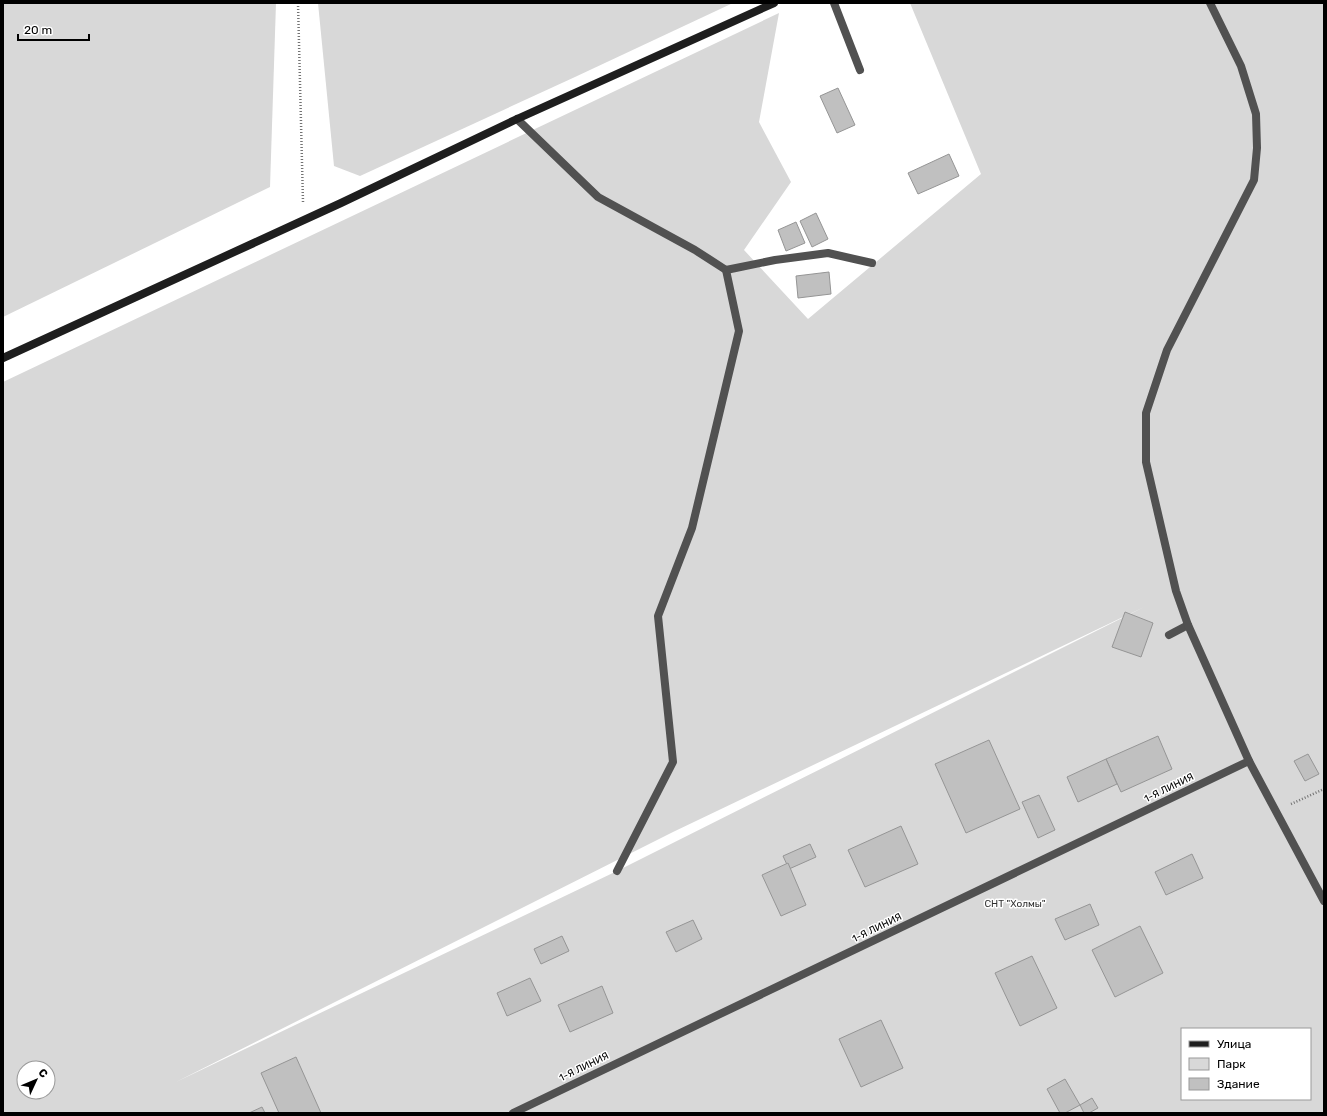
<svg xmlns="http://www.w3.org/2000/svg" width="1327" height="1116" font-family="Rubik,sans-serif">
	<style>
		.green { fill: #d8d8d8; fill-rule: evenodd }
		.building { fill: #c0c0c0; stroke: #959595 }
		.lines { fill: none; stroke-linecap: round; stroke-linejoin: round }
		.path { stroke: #737373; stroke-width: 2.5; stroke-dasharray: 1 2; stroke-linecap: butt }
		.lane { stroke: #515151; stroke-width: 8 }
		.street { stroke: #515151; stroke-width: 8 }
		.secondary { stroke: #1e1e1e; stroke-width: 8 }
		.labels { text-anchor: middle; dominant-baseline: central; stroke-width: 3; stroke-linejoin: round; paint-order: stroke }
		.street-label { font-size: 10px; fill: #000; stroke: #fff }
		.park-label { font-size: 10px; fill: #2f2f2f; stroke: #fff }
	</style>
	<rect width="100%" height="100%" fill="#fff"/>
	<g class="green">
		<polygon points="3,3 276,3 270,187 3,317"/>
		<polygon points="318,3 733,3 575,77 360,176 334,166"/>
		<path d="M910,3H1324V1113H3V382L779,13L759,122L791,182L744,250L808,319L981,174ZM1144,607L617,871L176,1082L673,832ZM1182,1029H1310V1099H1182ZM24,1068H48V1092H24Z"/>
	</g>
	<g class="building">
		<polygon points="838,88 855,125 837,133 820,96"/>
		<polygon points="949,154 959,176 918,194 908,173"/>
		<polygon points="816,213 828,239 812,247 800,221"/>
		<polygon points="796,222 805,243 786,251 778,230"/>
		<polygon points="829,272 831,294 798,298 796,276"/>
		<polygon points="1125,612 1153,623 1141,657 1112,647"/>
		<polygon points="1158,736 1172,769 1121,792 1106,759"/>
		<polygon points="989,740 1020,809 966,833 935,764"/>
		<polygon points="1308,754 1319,774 1305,781 1294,761"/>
		<polygon points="1106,759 1117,784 1078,802 1067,777"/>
		<polygon points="1039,795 1055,830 1038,838 1022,802"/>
		<polygon points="901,826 918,864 865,887 848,850"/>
		<polygon points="810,844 816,857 789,869 783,856"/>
		<polygon points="1192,854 1203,878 1166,895 1155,872"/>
		<polygon points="788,863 806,905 781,916 762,875"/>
		<polygon points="1090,904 1099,925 1065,940 1055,919"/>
		<polygon points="693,920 702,939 676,952 666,932"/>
		<polygon points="1140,926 1163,973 1115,997 1092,950"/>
		<polygon points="562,936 569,951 541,964 534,949"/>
		<polygon points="1032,956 1057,1008 1020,1026 995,973"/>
		<polygon points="530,978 541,1001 507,1016 497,993"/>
		<polygon points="602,986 613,1013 570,1032 558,1005"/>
		<polygon points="881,1020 903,1068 861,1087 839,1039"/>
		<polygon points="296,1057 321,1113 279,1113 261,1073"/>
		<polygon points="1065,1079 1080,1105 1065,1113 1060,1113 1047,1089"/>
		<polygon points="1092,1098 1098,1108 1089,1113 1084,1113 1080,1105"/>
		<polygon points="262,1107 265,1113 249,1113"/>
	</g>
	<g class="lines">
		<g class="path">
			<polyline points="298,3 303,202"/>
			<polyline points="1291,804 1324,789"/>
		</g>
		<g class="lane">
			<polyline points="834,3 860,70"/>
			<polyline points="517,119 598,197 695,250 726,270 739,331 692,528 658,616 673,762 617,871"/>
			<polyline points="726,270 775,260 828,253 872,263"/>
			<polyline points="1169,635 1188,625"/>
		</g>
		<g class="street">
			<polyline points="1210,3 1241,66 1256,114 1257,148 1254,180 1167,350 1146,413 1146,462 1176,591 1188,625 1249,761 1324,901"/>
			<polyline points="513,1113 1249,761"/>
		</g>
		<polyline class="secondary" points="3,358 341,203 517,119 774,3"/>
	</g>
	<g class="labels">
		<g class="street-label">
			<text transform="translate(1169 788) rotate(-26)">1-Я ЛИНИЯ</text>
			<text transform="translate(877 928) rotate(-26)">1-Я ЛИНИЯ</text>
			<text transform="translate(584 1067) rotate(-26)">1-Я ЛИНИЯ</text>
		</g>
		<g class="park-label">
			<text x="1015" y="904">СНТ "Холмы"</text>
		</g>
	</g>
	<rect width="1327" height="1116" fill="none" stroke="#000000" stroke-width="8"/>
	<rect x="1181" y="1028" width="130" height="72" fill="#ffffff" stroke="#999999"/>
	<rect x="1189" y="1041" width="20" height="6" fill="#1e1e1e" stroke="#999999"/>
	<text x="1217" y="1048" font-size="12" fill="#000000">Улица</text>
	<rect x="1189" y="1058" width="20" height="12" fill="#d8d8d8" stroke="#999999"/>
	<text x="1217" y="1068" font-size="12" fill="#000000">Парк</text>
	<rect x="1189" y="1078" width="20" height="12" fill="#c0c0c0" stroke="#999999"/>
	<text x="1217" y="1088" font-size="12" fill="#000000">Здание</text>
	<g transform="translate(36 1080) rotate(46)"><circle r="19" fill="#ffffff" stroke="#999999"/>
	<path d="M0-3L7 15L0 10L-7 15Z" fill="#000000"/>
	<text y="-6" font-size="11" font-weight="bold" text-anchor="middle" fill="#000000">С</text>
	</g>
	<path d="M18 34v6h71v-6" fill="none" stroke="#000000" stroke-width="2"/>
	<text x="24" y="34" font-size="12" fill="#000000" stroke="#ffffff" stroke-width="3" paint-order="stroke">20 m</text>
</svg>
